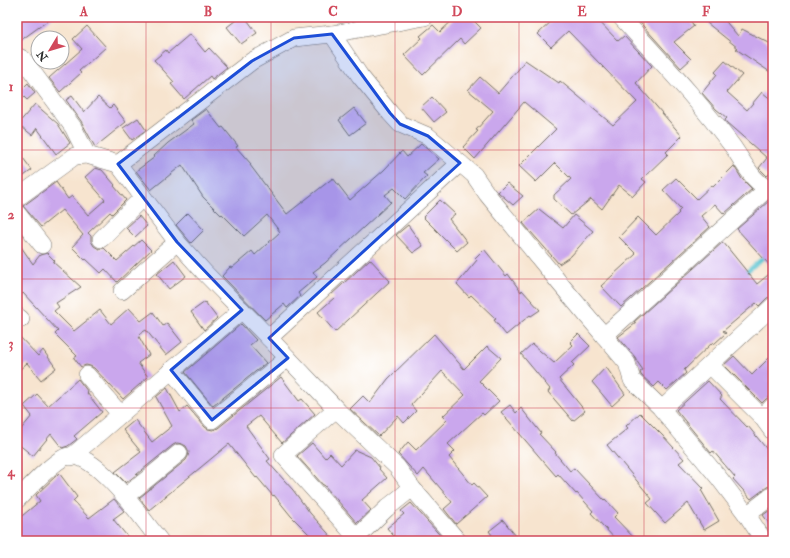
<svg xmlns="http://www.w3.org/2000/svg" width="790" height="558" font-family="'IM FELL Double Pica',serif">
	<style>
		.lines { fill: none; stroke-linecap: round; stroke-linejoin: round }
		.stream { stroke: #57c3d0; stroke-width: 4 }
		.building { fill: #caa7ed }
		.street-casing { stroke: #726c64; stroke-width: 18 }
		.street { stroke: #fff; stroke-width: 17 }
		.marked { fill: #1d4ed8; fill-opacity: 0.2; stroke: #1d4ed8; stroke-width: 3; stroke-linejoin: round }
		.grid { fill: none; stroke: #d1495b; stroke-width: 1; stroke-opacity: 0.55 }
		.neatline { fill: none; stroke: #d1495b; stroke-width: 1.5 }
		.grid-label { font-size: 13px; text-anchor: middle; font-weight: bold; fill: #d1495b }
	</style>
	<rect width="100%" height="100%" fill="#fff"/>
	<filter id="ink" filterUnits="userSpaceOnUse"><feTurbulence type="fractalNoise" baseFrequency=".025" numOctaves="2"/><feDisplacementMap in="SourceGraphic" scale="8" xChannelSelector="R" yChannelSelector="G"/><feConvolveMatrix kernelMatrix="1 2 1 2 8 2 1 2 1" color-interpolation-filters="sRGB"/></filter>
	<filter id="wash" filterUnits="userSpaceOnUse"><feTurbulence type="fractalNoise" baseFrequency=".012" numOctaves="4" result="noise"/><feDisplacementMap in="SourceGraphic" scale="16" xChannelSelector="R" yChannelSelector="G"/><feGaussianBlur stdDeviation="0.9" result="paint"/><feColorMatrix in="noise" values="0 0 0 0 0 0 0 0 0 0 0 0 0 0 0 0 0 1.4 0 .05"/><feComposite in="paint" operator="in"/></filter>
	<g filter="url(#wash)">
		<rect width="100%" height="100%" fill="#f7e4cf"/>
		<g class="lines">
			<polyline class="stream" points="743,275 773,249"/>
		</g>
		<g id="blocks">
			<g class="building">
				<polygon points="17,17 53,17 17,43"/>
				<polygon points="240,17 245,17 257,33 241,44 227,27"/>
				<polygon points="456,17 470,17 481,28 464,44 460,39 423,75 404,55 422,38 420,36 433,25 440,32"/>
				<polygon points="556,17 580,17 585,22 591,17 595,17 618,41 624,36 652,66 636,83 682,136 666,152 668,154 642,179 646,182 633,196 619,185 602,209 591,199 571,215 554,199 554,195 571,179 555,163 536,182 519,166 556,129 524,102 475,159 463,147 478,131 476,130 493,111 468,90 480,77 498,93 518,70 525,60 559,83 560,81 613,125 637,102 568,31 551,47 538,34"/>
				<polygon points="635,17 688,17 694,26 674,42 691,59 681,68"/>
				<polygon points="713,17 722,17 738,36 742,29 773,45 773,74 736,49 738,48 707,23"/>
				<polygon points="87,26 106,47 79,71 81,73 60,92 49,78 82,49 73,39"/>
				<polygon points="190,34 205,52 209,48 227,67 212,79 210,76 184,99 171,84 174,82 154,60 166,50 168,53"/>
				<polygon points="725,61 742,75 727,92 747,110 762,92 773,101 773,171 767,176 759,168 767,158 726,122 725,120 727,118 716,109 702,93 717,74 715,72"/>
				<polygon points="28,83 35,93 27,100 19,92"/>
				<polygon points="72,96 84,112 98,97 110,108 113,105 126,122 95,147 81,121 66,100"/>
				<polygon points="432,97 446,112 434,122 421,107"/>
				<polygon points="35,104 58,124 70,143 56,154 37,128 32,135 18,124"/>
				<polygon points="354,108 366,123 350,135 339,120"/>
				<polygon points="206,109 221,128 223,127 238,146 236,147 251,164 250,165 287,214 333,178 350,200 384,170 402,151 407,157 421,144 439,159 423,173 427,176 405,199 394,188 385,195 391,202 325,263 313,272 317,277 298,293 300,296 287,308 284,304 265,320 222,276 230,267 232,268 252,251 255,255 280,232 267,215 244,236 222,214 221,215 203,197 182,165 151,190 136,171 155,157 154,156 168,143 194,124 191,120"/>
				<polygon points="138,118 146,130 132,140 123,128"/>
				<polygon points="17,150 32,170 17,181"/>
				<polygon points="734,166 742,179 752,189 724,214 715,204 701,216 710,227 621,307 601,286 636,254 619,237 638,217 656,235 679,213 678,212 681,209 663,190 676,178 697,199 712,185 713,187"/>
				<polygon points="95,168 102,170 115,185 114,186 126,200 112,214 110,212 88,233 91,236 91,241 94,246 99,249 104,248 117,261 141,240 151,250 117,282 105,269 101,273 86,259 85,260 72,247 83,235 62,210 41,227 23,206 56,182 68,199 72,196 88,215 105,200 85,177"/>
				<polygon points="507,183 523,196 513,205 498,192"/>
				<polygon points="440,200 455,214 449,219 467,242 457,251 423,217"/>
				<polygon points="769,201 773,205 773,269 737,229"/>
				<polygon points="539,209 563,228 574,215 593,231 571,256 559,264 523,223"/>
				<polygon points="188,213 204,230 191,243 176,225"/>
				<polygon points="139,216 147,226 135,237 126,228"/>
				<polygon points="408,225 423,246 413,253 396,235"/>
				<polygon points="17,241 33,264 40,255 47,253 55,261 53,262 81,287 56,303 59,307 54,311 74,331 100,310 111,324 129,308 141,321 153,312 163,326 167,323 182,342 166,355 146,330 138,335 149,355 138,363 148,377 123,399 94,368 90,366 86,365 81,367 74,358 77,356 55,334 58,331 23,293 17,298"/>
				<polygon points="723,242 757,284 773,271 773,296 767,298 759,306 756,303 723,331 726,333 714,344 713,342 684,370 686,373 667,390 659,382 654,387 641,375 640,372 643,370 638,363 635,357 618,337 636,323 634,322"/>
				<polygon points="484,249 506,276 508,274 521,292 522,290 540,310 531,316 530,315 506,335 494,320 496,319 471,295 469,297 457,284 477,260 475,258"/>
				<polygon points="370,259 390,281 335,332 318,312 334,298 331,295"/>
				<polygon points="174,260 186,276 169,289 157,274"/>
				<polygon points="205,302 217,318 204,330 191,312"/>
				<polygon points="241,324 256,340 250,345 266,363 213,406 185,372"/>
				<polygon points="17,334 38,356 43,350 56,368 41,380 27,363 17,372"/>
				<polygon points="434,334 464,369 487,346 501,358 479,381 499,401 484,415 482,413 448,444 455,451 449,457 472,485 474,483 487,497 456,524 444,509 452,502 424,469 418,476 398,454 408,442 416,450 447,420 443,416 465,395 442,371 411,405 416,411 404,423 398,416 379,436 350,409 363,396 370,403 388,379"/>
				<polygon points="578,334 590,346 572,363 574,365 559,379 585,411 573,421 548,392 550,389 521,354 532,344 554,363 573,345 570,342"/>
				<polygon points="773,354 773,396 766,399 762,403 724,365 734,356 752,375"/>
				<polygon points="606,367 625,394 612,406 592,382"/>
				<polygon points="281,377 299,401 302,399 315,414 282,443 259,416 246,426 270,459 267,461 293,490 310,513 335,541 316,541 291,516 274,495 273,496 257,477 256,478 229,444 149,510 139,498 186,460 188,456 189,452 186,446 182,444 177,443 173,445 126,483 115,472 141,452 123,430 135,420 152,442 172,426 156,397 167,388 180,412 187,406 205,427 208,429 213,430 218,428"/>
				<polygon points="78,379 88,392 87,393 102,412 74,436 77,439 68,446 62,448 51,434 33,456 17,443 17,434 32,416 24,406 37,394 48,406"/>
				<polygon points="708,381 722,396 720,399 747,427 748,426 773,457 773,485 767,487 751,499 733,479 735,477 713,451 711,453 676,410"/>
				<polygon points="510,405 516,413 521,408 541,433 539,434 556,452 555,453 570,471 574,468 604,500 605,499 618,513 614,517 637,541 617,541 591,513 593,511 577,493 576,494 558,474 556,476 501,412"/>
				<polygon points="640,413 663,436 684,459 679,463 703,488 701,490 719,521 704,530 688,503 665,523 647,503 652,499 607,445 628,428 626,426"/>
				<polygon points="312,443 325,458 330,453 341,465 355,450 371,457 380,468 379,469 387,478 362,500 371,510 357,523 324,485 323,485 297,456"/>
				<polygon points="59,473 77,497 73,501 89,518 114,499 124,511 113,519 131,541 17,541 17,520 40,501 36,495"/>
				<polygon points="411,503 445,541 398,541 387,528 404,514 401,511"/>
				<polygon points="773,508 773,529 763,515"/>
				<polygon points="503,520 520,541 485,541 492,535 489,531"/>
			</g>
		</g>
	</g>
	<g filter="url(#ink)">
		<use href="#blocks" fill-opacity="0" stroke="#726c64" stroke-width="1"/>
		<g class="lines">
			<g class="street-casing">
				<g id="street">
					<path d="M621,17C659,59 699,101 733,147C743,161 754,186 773,190"/>
					<polyline points="332,34 360,76 390,113 400,124 428,136 474,175 487,194 562,286 627,363 632,380 660,407 719,478 747,515 764,541"/>
					<polyline points="17,56 23,59 73,127 87,155"/>
					<polyline points="118,164 252,61 294,38 332,34 425,17"/>
					<polyline points="17,198 75,156 87,155 118,164 177,242 204,272 269,338 339,412 397,467 412,488 458,541"/>
					<polyline points="17,213 42,245"/>
					<polyline points="101,239 143,197"/>
					<polyline points="122,291 177,242"/>
					<polyline points="17,316 21,319"/>
					<polyline points="604,336 767,189"/>
					<polyline points="269,338 460,163"/>
					<polyline points="710,365 762,417 773,432"/>
					<polyline points="171,370 212,420 288,358"/>
					<polyline points="87,375 120,414"/>
					<polyline points="336,409 283,455 357,538"/>
					<polyline points="662,409 773,306"/>
					<polyline points="762,417 773,406"/>
					<polyline points="71,457 242,310"/>
					<polyline points="125,497 179,453"/>
					<path d="M17,500C27,490 55,459 68,456C96,451 144,521 160,541"/>
					<polyline points="747,515 773,495"/>
					<polyline points="353,541 387,508 412,488"/>
				</g>
			</g>
			<use href="#street" class="street"/>
		</g>
	</g>
	<path class="marked" d="M332,34L390,113L400,124L428,136L460,163L269,338L288,358L212,420L171,370L242,310L177,242L118,164L252,61L294,38Z"/>
	<path class="grid" d="M146,17V541M271,17V541M395,17V541M519,17V541M644,17V541M17,150H773M17,279H773M17,408H773"/>
	<rect width="790" height="558" fill="none" stroke="#fff" stroke-width="44"/>
	<g transform="translate(50 50) rotate(232)"><circle r="19" fill="#ffffff" stroke="#aaaaaa"/>
	<path d="M0-3L7 15L0 10L-7 15Z" fill="#d1495b"/>
	<text y="-6" font-size="11" font-weight="bold" text-anchor="middle" fill="#2b2b2b">N</text>
	</g>
	<rect x="22" y="22" width="746" height="514" class="neatline"/>
	<g class="grid-label">
		<text x="84" y="16">A</text>
		<text x="208" y="16">B</text>
		<text x="333" y="16">C</text>
		<text x="457" y="16">D</text>
		<text x="582" y="16">E</text>
		<text x="706" y="16">F</text>
		<text x="11" y="91">1</text>
		<text x="11" y="219">2</text>
		<text x="11" y="348">3</text>
		<text x="11" y="476">4</text>
	</g>
</svg>
